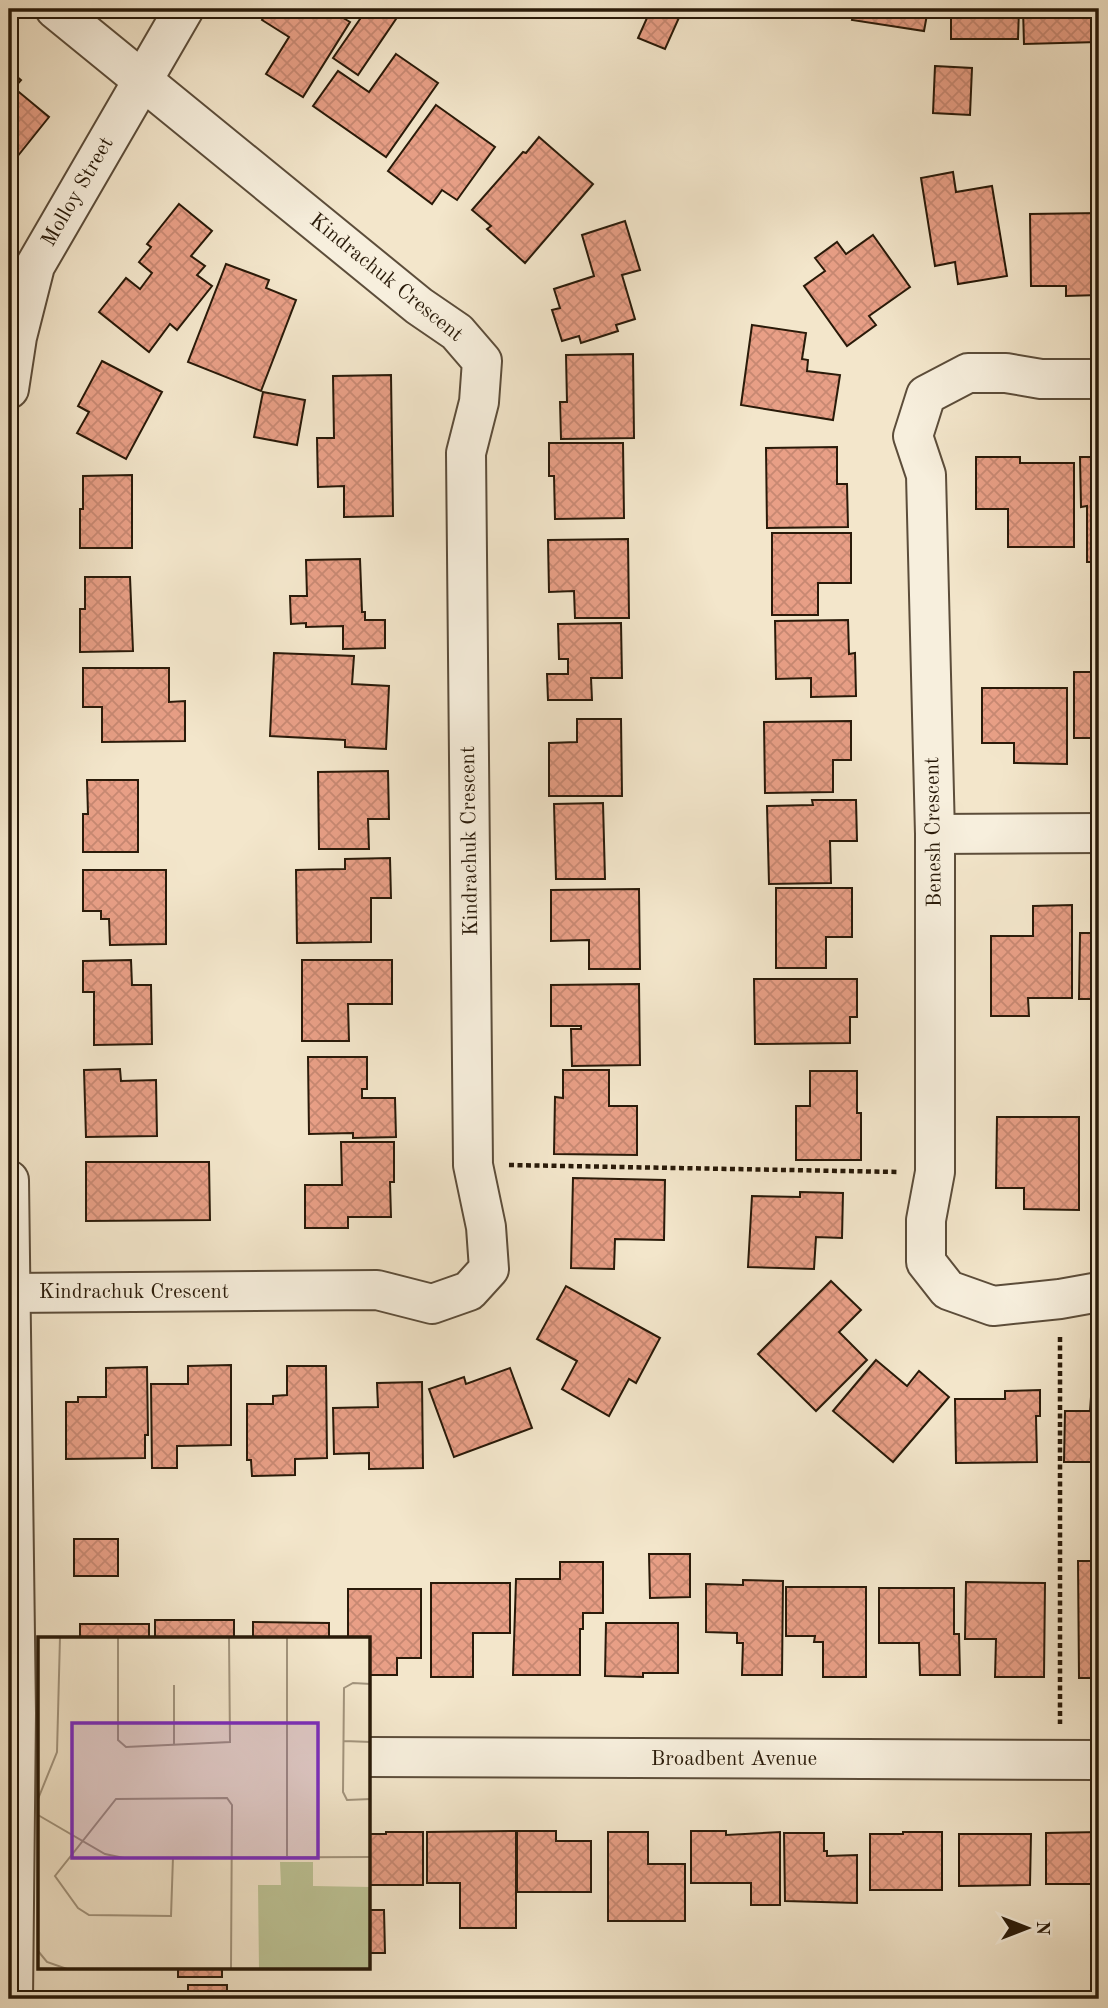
<svg xmlns="http://www.w3.org/2000/svg" width="1108" height="2008" font-family="'Old Standard TT',serif">
	<style>
		.building { fill: url(#building-cross-hatch); stroke: #291a09; stroke-width: 2 }
		.lines { fill: none; stroke-linecap: round; stroke-linejoin: round }
		.street-casing { stroke: #5c4d3a; stroke-width: 42 }
		.path { stroke: #291a09; stroke-width: 4.5; stroke-dasharray: 5 3.5; stroke-linecap: butt }
		.street { stroke: #f7efdd; stroke-width: 38 }
		.labels { text-anchor: middle; dominant-baseline: central; stroke-width: 6; stroke-linejoin: round; paint-order: stroke }
		.street-label { font-size: 21px; fill: #291a09; stroke: #f7efdd }
		.inset-road { fill: none; stroke: #a2947d; stroke-width: 2 }
		.view { fill: #7b2cbf; fill-opacity: 0.15; stroke: #7b2cbf; stroke-width: 3.5 }
		.inset-edge { fill: none; stroke: #291a09; stroke-width: 3.5 }
	</style>
	<defs>
		<pattern id="building-cross-hatch" width="8" height="8" patternUnits="userSpaceOnUse" patternTransform="scale(1.75)"><rect width="8" height="8" fill="#e89f86"/><path d="M0 0l8 8M0 8l8-8" fill="none" stroke="#c78872"/></pattern>
	</defs>
	<rect width="100%" height="100%" fill="#f3e6cb"/>
	<filter id="stains"><feTurbulence type="fractalNoise" baseFrequency=".00286" numOctaves="4"/><feColorMatrix values="0 0 0 0 .2 0 0 0 0 .09 0 0 0 0 .02 0 0 0 .5 -.17"/></filter>
	<radialGradient id="worn" r=".72"><stop offset=".6" stop-color="#630" stop-opacity="0"/><stop offset="1" stop-color="#630" stop-opacity=".3"/></radialGradient>
	<g class="building">
		<polygon points="268,9 328,9 350,22 303,97 266,74 289,37 262,20"/>
		<polygon points="367,9 387,9 398,16 358,75 333,58"/>
		<polygon points="651,9 675,9 682,11 665,49 638,38"/>
		<polygon points="802,9 833,9 831,16"/>
		<polygon points="854,9 928,9 924,31 852,20"/>
		<polygon points="951,9 1019,9 1018,39 951,39"/>
		<polygon points="1023,9 1098,9 1098,42 1024,44"/>
		<polygon points="396,54 438,83 386,157 313,106 338,71 369,92"/>
		<polygon points="935,66 972,68 970,115 933,113"/>
		<polygon points="9,70 21,80 14,88 49,117 9,167"/>
		<polygon points="436,105 495,147 457,200 442,190 432,204 388,171"/>
		<polygon points="539,137 593,184 525,263 487,229 491,226 472,210 523,152 526,153"/>
		<polygon points="953,172 956,192 992,186 1007,276 958,284 955,262 935,266 921,178"/>
		<polygon points="179,204 212,231 191,256 205,266 197,275 212,286 177,330 170,324 149,352 99,312 126,278 140,289 152,273 139,262 151,247 147,244"/>
		<polygon points="1099,213 1099,295 1066,296 1066,286 1031,286 1030,214"/>
		<polygon points="625,221 640,270 622,275 635,319 616,325 618,331 581,343 579,336 562,341 552,310 560,308 554,289 594,276 582,235"/>
		<polygon points="873,235 910,287 869,316 876,325 847,346 804,286 825,271 815,258 837,242 846,254"/>
		<polygon points="226,264 269,280 266,288 296,300 261,391 188,362"/>
		<polygon points="752,325 806,333 802,359 808,360 807,371 840,375 833,420 741,405"/>
		<polygon points="633,354 634,438 561,439 560,402 567,402 566,355"/>
		<polygon points="102,361 162,392 126,459 77,433 89,412 78,406"/>
		<polygon points="391,375 393,516 344,517 344,486 318,487 317,438 334,438 333,376"/>
		<polygon points="263,392 305,400 297,445 254,437"/>
		<polygon points="549,443 623,443 624,518 555,519 554,476 549,476"/>
		<polygon points="837,447 837,484 847,484 848,527 767,528 766,448"/>
		<polygon points="976,457 1020,457 1020,463 1074,463 1074,547 1008,547 1008,509 976,509"/>
		<polygon points="1080,457 1099,457 1099,562 1087,562 1087,506 1081,507"/>
		<polygon points="132,475 132,548 80,548 80,509 83,509 83,476"/>
		<polygon points="772,533 851,533 851,583 818,583 818,615 772,615"/>
		<polygon points="628,539 629,618 575,618 574,591 549,592 548,540"/>
		<polygon points="360,559 362,612 365,612 365,620 385,620 385,648 343,649 343,626 306,627 306,623 291,624 290,596 307,596 306,560"/>
		<polygon points="85,577 130,577 133,651 80,652 80,609 85,609"/>
		<polygon points="848,620 849,654 855,653 856,696 811,697 811,678 776,679 775,621"/>
		<polygon points="621,623 622,678 591,678 592,700 548,700 547,674 568,674 568,659 559,659 558,624"/>
		<polygon points="274,653 354,656 352,684 389,686 386,749 345,747 345,740 270,736"/>
		<polygon points="83,668 169,668 169,702 185,701 185,741 102,742 102,707 83,707"/>
		<rect x="1074" y="672" width="25" height="66"/>
		<polygon points="982,688 1067,688 1067,764 1014,763 1014,743 982,743"/>
		<polygon points="577,719 621,719 622,796 549,796 549,743 577,742"/>
		<polygon points="851,721 851,760 833,760 833,792 765,793 764,722"/>
		<polygon points="388,771 389,819 368,819 369,849 319,849 318,772"/>
		<polygon points="87,780 138,780 138,852 83,852 83,814 88,814"/>
		<polygon points="812,800 856,800 857,841 830,841 831,883 769,884 767,806 813,805"/>
		<polygon points="603,803 605,879 556,879 554,804"/>
		<polygon points="390,858 391,898 371,898 371,942 297,943 296,870 345,869 345,859"/>
		<polygon points="83,870 166,870 166,944 110,945 109,919 101,919 101,911 83,911"/>
		<polygon points="776,888 852,888 852,937 826,937 826,968 776,968"/>
		<polygon points="639,889 640,969 589,969 589,940 551,941 551,890"/>
		<polygon points="1072,905 1072,998 1028,998 1029,1016 991,1016 991,936 1033,936 1033,906"/>
		<polygon points="1080,933 1099,933 1099,999 1079,999"/>
		<polygon points="131,960 132,985 151,985 152,1044 94,1045 94,992 83,992 83,961"/>
		<polygon points="302,960 392,960 392,1004 348,1004 349,1041 302,1041"/>
		<polygon points="754,979 857,979 857,1017 850,1017 850,1043 755,1044"/>
		<polygon points="639,984 640,1065 572,1066 571,1029 581,1029 581,1026 551,1026 551,985"/>
		<polygon points="308,1057 367,1057 367,1089 362,1089 362,1098 395,1098 396,1137 353,1138 353,1133 309,1134"/>
		<polygon points="120,1069 121,1081 156,1080 157,1136 86,1137 84,1070"/>
		<polygon points="563,1070 609,1070 609,1106 637,1106 637,1155 554,1154 555,1097 563,1098"/>
		<polygon points="810,1071 857,1071 857,1113 861,1113 861,1160 796,1160 796,1106 810,1106"/>
		<polygon points="997,1117 1079,1117 1079,1210 1024,1209 1024,1188 996,1188"/>
		<polygon points="341,1142 394,1142 394,1182 390,1182 391,1217 348,1217 348,1228 305,1228 305,1185 342,1185"/>
		<polygon points="86,1162 209,1162 210,1220 86,1221"/>
		<polygon points="573,1178 665,1180 664,1240 615,1239 614,1269 571,1268"/>
		<polygon points="800,1192 843,1193 842,1238 816,1237 814,1269 748,1267 752,1196 800,1197"/>
		<polygon points="831,1281 861,1310 839,1332 867,1360 816,1411 758,1354"/>
		<polygon points="566,1286 660,1338 636,1383 629,1379 609,1416 562,1389 577,1361 537,1339"/>
		<polygon points="876,1360 907,1386 919,1371 949,1397 893,1462 833,1411"/>
		<polygon points="231,1365 231,1445 177,1446 177,1468 152,1468 151,1384 188,1384 188,1366"/>
		<polygon points="287,1366 326,1366 327,1458 295,1459 295,1475 252,1476 251,1460 247,1460 247,1404 273,1404 273,1396 287,1395"/>
		<polygon points="147,1367 148,1435 145,1435 145,1458 66,1459 66,1402 78,1402 78,1397 106,1397 106,1368"/>
		<polygon points="510,1368 532,1428 454,1457 429,1389 464,1377 466,1384"/>
		<polygon points="422,1382 423,1468 369,1469 369,1453 334,1454 333,1408 378,1407 377,1383"/>
		<polygon points="1040,1390 1040,1416 1036,1416 1037,1462 956,1463 955,1399 1005,1399 1005,1391"/>
		<polygon points="1091,1397 1099,1397 1099,1462 1064,1462 1065,1411 1090,1411"/>
		<rect x="74" y="1539" width="44" height="37"/>
		<polygon points="649,1554 690,1554 690,1597 650,1598"/>
		<polygon points="1078,1561 1099,1561 1099,1678 1079,1678"/>
		<polygon points="560,1562 603,1562 603,1613 583,1613 583,1629 580,1629 580,1675 513,1675 516,1579 560,1579"/>
		<polygon points="743,1580 783,1581 782,1675 742,1675 743,1643 737,1643 737,1633 706,1632 706,1584 743,1585"/>
		<polygon points="966,1582 1045,1583 1044,1677 995,1677 996,1639 965,1639"/>
		<polygon points="431,1583 510,1583 510,1633 473,1633 473,1677 431,1677"/>
		<polygon points="786,1587 866,1587 866,1677 823,1677 823,1642 814,1642 815,1636 786,1636"/>
		<polygon points="879,1588 954,1588 954,1634 959,1634 960,1675 920,1675 919,1643 879,1643"/>
		<polygon points="348,1589 421,1589 421,1658 397,1658 397,1675 369,1675 369,1639 348,1639"/>
		<rect x="155" y="1620" width="79" height="19"/>
		<polygon points="253,1622 329,1623 329,1639 253,1639"/>
		<polygon points="606,1623 678,1623 678,1673 643,1673 643,1677 605,1676"/>
		<rect x="80" y="1624" width="69" height="15"/>
		<polygon points="516,1831 516,1928 460,1928 460,1883 427,1883 427,1832"/>
		<polygon points="517,1831 556,1831 556,1841 591,1841 591,1892 517,1892"/>
		<polygon points="691,1831 726,1831 726,1835 780,1832 780,1905 751,1905 751,1883 691,1883"/>
		<polygon points="386,1832 423,1832 423,1885 369,1885 369,1834 386,1834"/>
		<polygon points="608,1832 648,1832 648,1864 685,1864 685,1921 608,1921"/>
		<polygon points="903,1832 942,1832 942,1890 870,1890 870,1834 903,1834"/>
		<polygon points="1099,1832 1099,1884 1046,1884 1046,1833"/>
		<polygon points="784,1833 824,1833 824,1851 827,1851 827,1856 857,1855 857,1903 785,1901"/>
		<polygon points="959,1834 1031,1834 1030,1885 959,1886"/>
		<polygon points="369,1910 384,1910 385,1953 369,1953"/>
		<polygon points="1091,1915 1099,1915 1099,1957 1093,1958"/>
		<rect x="178" y="1968" width="44" height="9"/>
		<rect x="188" y="1985" width="39" height="14"/>
	</g>
	<g class="lines">
		<g class="street-casing">
			<g id="street">
				<polyline points="1099,379 1041,379 1006,373 968,373 926,395 913,436 926,475 935,834 935,1172 926,1220 926,1262 948,1290 993,1306 1060,1299 1099,1292"/>
				<polyline points="9,389 17,337 35,266 184,9"/>
				<polyline points="935,834 1099,833"/>
				<polyline points="9,1180 16,1713 13,1999"/>
				<polyline points="9,1293 377,1290 432,1304 469,1291 489,1269 486,1227 473,1165 466,453 479,402 482,361 457,332 419,306 55,9"/>
				<polyline points="369,1757 1099,1760"/>
			</g>
		</g>
		<g class="path">
			<polyline points="509,1165 899,1172"/>
			<polyline points="1060,1337 1060,1724"/>
		</g>
		<use href="#street" class="street"/>
	</g>
	<g class="labels">
		<g class="street-label">
			<text transform="translate(78 192) rotate(-60)">Molloy Street</text>
			<text transform="translate(386 278) rotate(39)">Kindrachuk Crescent</text>
			<text transform="translate(934 832) rotate(-91)">Benesh Crescent</text>
			<text transform="translate(470 841) rotate(-91)">Kindrachuk Crescent</text>
			<text x="134" y="1292">Kindrachuk Crescent</text>
			<text x="734" y="1759">Broadbent Avenue</text>
		</g>
	</g>
	<g transform="translate(38 1637)">
		<rect width="332" height="332" fill="#f3e6cb"/>
		<path d="M242,225H275V249L332,250V332H221L220,248H243Z" fill="#bdc496"/>
		<path d="M282,275L311,331L309,332H259L240,296Z" fill="#bdc496"/>
		<path class="inset-road" d="M80,0V103L88,110L192,105L191,0M333,47L315,46L306,51L305,155L309,163L333,162M136,48V107M306,104L333,105M0,162L19,115L22,0M0,178L67,217L86,221L333,220M249,219V0M135,220L133,279L51,278L40,271L17,239L78,162L189,161L194,168L193,332M0,314L9,325L29,332"/>
		<path class="view" d="M34,86H280V221H34Z"/>
		<rect width="332" height="332" class="inset-edge"/>
	</g>
	<rect width="1108" height="2008" fill="none" stroke="#f3e6cb" stroke-width="35"/>
	<rect x="10" y="10" width="1087" height="1987" fill="none" stroke="#291a09" stroke-width="3.5"/>
	<rect x="18" y="18" width="1073" height="1973" fill="none" stroke="#291a09" stroke-width="2"/>
	<g transform="translate(1027 1928) rotate(90)" stroke="#f7efdd" stroke-width="5" paint-order="stroke">
	<path d="M0-5L12 26L0 18L-12 26Z" fill="#291a09"/>
	<text y="-10" font-size="19" font-weight="bold" text-anchor="middle" fill="#291a09">N</text>
	</g>
	<rect width="100%" height="100%" filter="url(#stains)"/>
	<rect width="100%" height="100%" fill="url(#worn)"/>
</svg>
